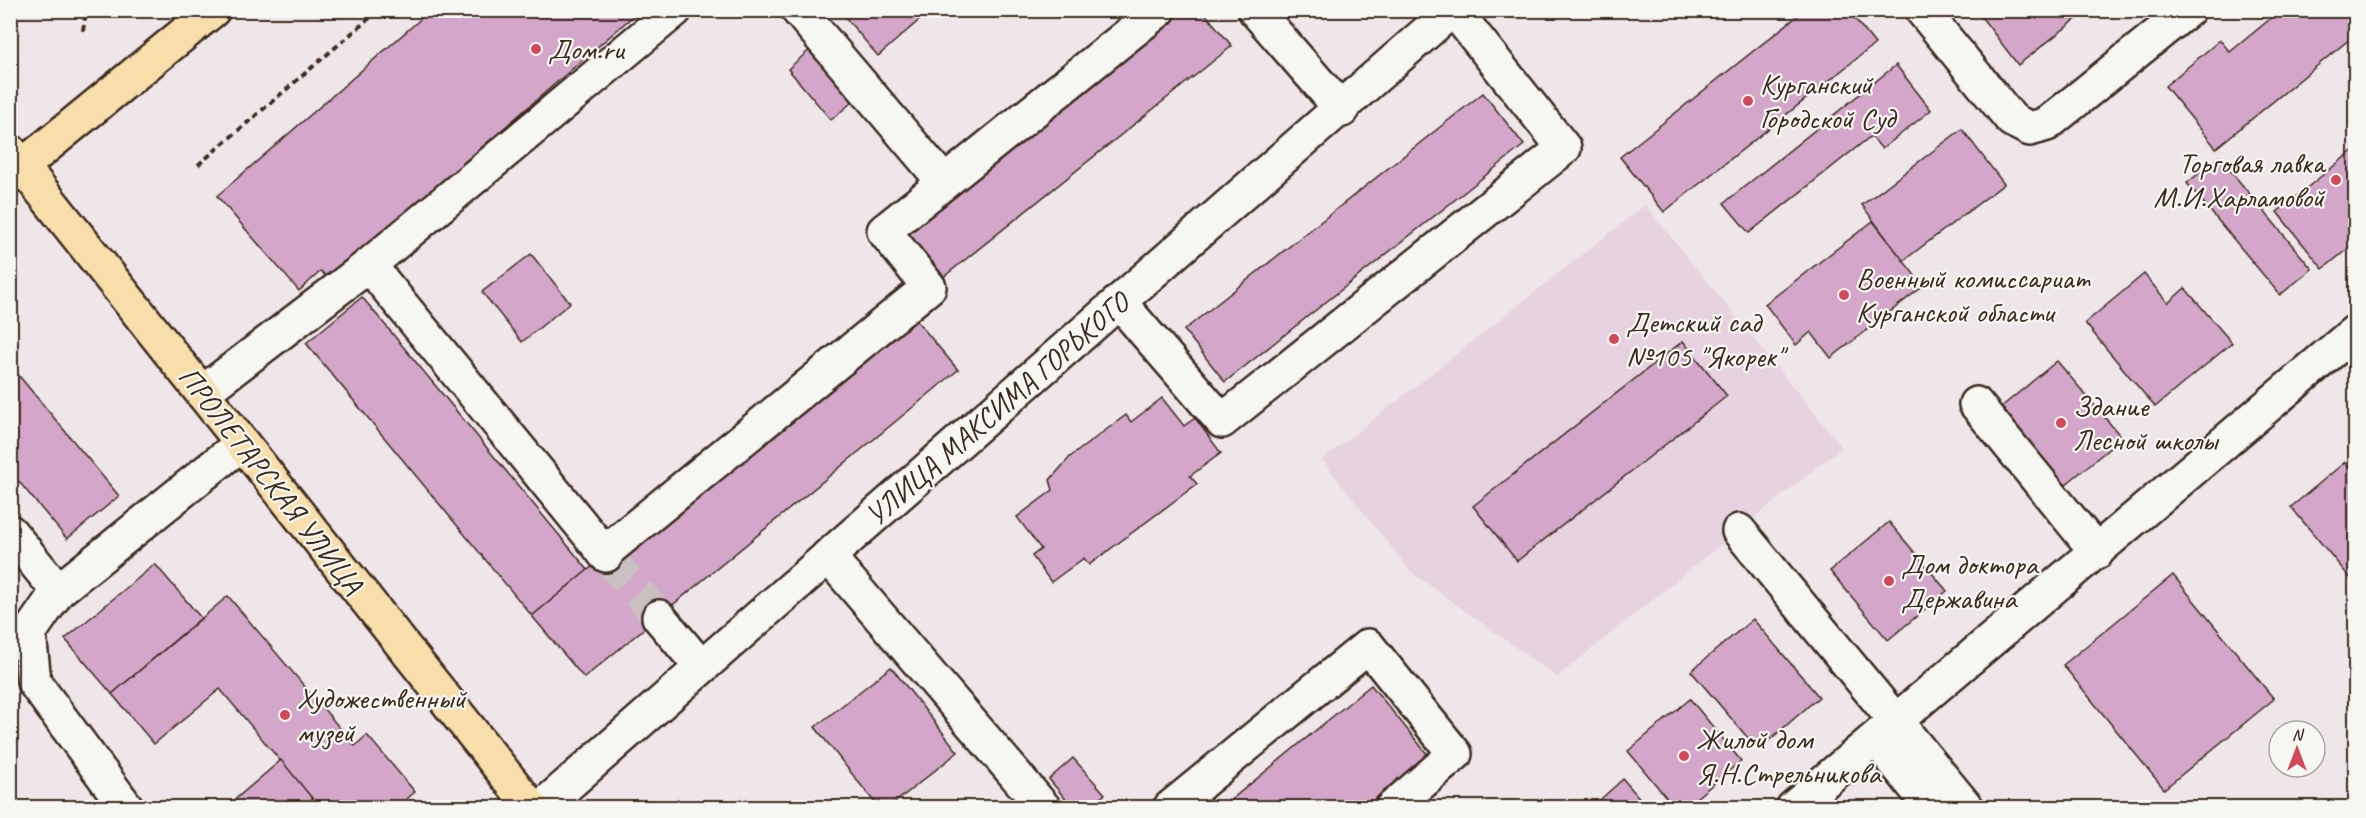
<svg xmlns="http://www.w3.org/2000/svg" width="2366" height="818" font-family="Caveat,sans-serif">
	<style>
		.built { fill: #e7d3e0 }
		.building { fill: #d4a7ca; stroke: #3b2a1e; stroke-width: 1.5 }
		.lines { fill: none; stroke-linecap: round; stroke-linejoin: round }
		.minor-tunnel { stroke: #cbc0c1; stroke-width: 33; stroke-dasharray: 33 16; stroke-linecap: butt }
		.minor-casing { stroke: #3b2a1e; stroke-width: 38 }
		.major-casing { stroke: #3b2a1e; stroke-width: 38 }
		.path { stroke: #3b2a1e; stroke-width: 4; stroke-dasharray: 6 4.5; stroke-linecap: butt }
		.minor { stroke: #f6f6f2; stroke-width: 33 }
		.major { stroke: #f8deab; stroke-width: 33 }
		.poi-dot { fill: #d1495b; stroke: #f6f6f2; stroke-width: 2 }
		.labels { text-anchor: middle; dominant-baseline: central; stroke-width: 4.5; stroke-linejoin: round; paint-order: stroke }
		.poi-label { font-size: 30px; fill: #3b2a1e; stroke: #f6f6f2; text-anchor: start }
		.street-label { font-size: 30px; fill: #3b2a1e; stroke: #f6f6f2 }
	</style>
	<rect width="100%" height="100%" fill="#efe6ea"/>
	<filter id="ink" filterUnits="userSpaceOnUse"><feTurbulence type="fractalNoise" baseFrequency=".0167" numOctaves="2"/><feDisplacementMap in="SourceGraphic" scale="12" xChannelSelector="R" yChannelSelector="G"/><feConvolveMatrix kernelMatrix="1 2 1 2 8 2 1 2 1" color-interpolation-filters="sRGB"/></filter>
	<g filter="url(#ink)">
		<polygon class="built" points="1645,205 1842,447 1557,677 1411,572 1322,460"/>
		<g class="building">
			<polygon points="431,10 640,10 329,280 321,271 299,291 217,196"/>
			<polygon points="839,10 931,10 878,56"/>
			<polygon points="1167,10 1202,10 1232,46 936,283 893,230"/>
			<polygon points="1805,10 1848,10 1875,44 1664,212 1620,157"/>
			<polygon points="1976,10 2088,10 2018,65"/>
			<polygon points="2281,10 2356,10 2356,34 2216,148 2165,86 2220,40 2230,52"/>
			<polygon points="814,46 858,97 831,120 788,69"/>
			<polygon points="1896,65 1931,110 1882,149 1871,136 1749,233 1724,203"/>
			<polygon points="1483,93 1524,145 1225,382 1184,330"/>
			<polygon points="1962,129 2004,184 1903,261 1862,205"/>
			<polygon points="2356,148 2356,242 2323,269 2277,212"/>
			<polygon points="2219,157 2312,269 2280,295 2187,183"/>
			<polygon points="1873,221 1923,286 1831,358 1811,332 1796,345 1765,304"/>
			<polygon points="531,254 570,303 522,342 482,292"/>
			<polygon points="2144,274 2168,303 2185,288 2232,343 2155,407 2085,323"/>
			<polygon points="362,297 588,570 532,616 306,343"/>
			<polygon points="906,308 958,370 584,678 532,616"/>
			<polygon points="1683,341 1727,396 1517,561 1473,506"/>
			<polygon points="2057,361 2122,438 2065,485 2000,408"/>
			<polygon points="10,365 119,496 67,539 10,471"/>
			<polygon points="1162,398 1184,426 1195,418 1221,453 1190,476 1197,484 1089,565 1084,558 1051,582 1032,556 1041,549 1017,517 1053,490 1050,480 1070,457 1126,415 1131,422"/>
			<polygon points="2345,462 2356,475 2356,585 2291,507"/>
			<polygon points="1889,522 1947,591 1888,640 1830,571"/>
			<polygon points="155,564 201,618 112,694 65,639"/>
			<polygon points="2173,575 2274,699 2164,789 2063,665"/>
			<polygon points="228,596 355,746 367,735 415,792 396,808 320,808 220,689 154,744 112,694"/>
			<polygon points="1753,619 1819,697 1758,750 1691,671"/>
			<polygon points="891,667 958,752 888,808 879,808 815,727"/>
			<polygon points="1371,685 1428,755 1364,808 1221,808"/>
			<polygon points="1690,699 1741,761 1684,808 1675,808 1628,751"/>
			<polygon points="1073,758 1105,794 1090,808 1073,808 1049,779"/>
			<polygon points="281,760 320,808 225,808"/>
			<polygon points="1623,779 1648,808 1591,808"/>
		</g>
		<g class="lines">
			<polyline class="minor-tunnel" points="606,555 659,617"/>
			<g class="minor-casing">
				<g id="minor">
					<polyline points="798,10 944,182"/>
					<polyline points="1255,10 1342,110"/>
					<polyline points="1922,10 2012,120 2030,129 2047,124 2188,10"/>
					<polyline points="369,265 606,555"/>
					<polyline points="1120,303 1222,421 1564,148 1454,10"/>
					<polyline points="202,393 369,265 675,10"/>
					<polyline points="1976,404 2097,552"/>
					<polyline points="1739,531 1967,808"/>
					<polyline points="10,532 58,591"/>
					<polyline points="604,553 929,287 884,231 1159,10"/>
					<polyline points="828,556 1044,808"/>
					<polyline points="659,617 701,667"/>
					<polyline points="1876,739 1932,808"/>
					<polyline points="127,808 34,682 29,633 58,591 241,444"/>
					<polyline points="541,808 1452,10"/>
					<polyline points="1170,808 1368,646 1455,754 1392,808"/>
					<polyline points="1793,808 2356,331"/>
				</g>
			</g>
			<g class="major-casing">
				<g id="major">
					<polyline points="10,151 532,808"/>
					<polyline points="10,176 213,10"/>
				</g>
			</g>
			<g class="path">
				<polyline points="83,31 86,10"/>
				<polyline points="198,165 379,10"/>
			</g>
			<use href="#minor" class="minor"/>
			<use href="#major" class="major"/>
		</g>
	</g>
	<g class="poi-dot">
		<circle cx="536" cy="49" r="6"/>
		<circle cx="1748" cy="101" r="6"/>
		<circle cx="2336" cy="180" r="6"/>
		<circle cx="1844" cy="295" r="6"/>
		<circle cx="1614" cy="339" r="6"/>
		<circle cx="2061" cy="423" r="6"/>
		<circle cx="1889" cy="581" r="6"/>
		<circle cx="285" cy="715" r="6"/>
		<circle cx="1684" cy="756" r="6"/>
	</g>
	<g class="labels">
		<g class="poi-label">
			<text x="548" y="49">Дом.ru</text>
			<text x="1760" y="84">Курганский<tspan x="1760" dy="34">Городской Суд</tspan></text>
			<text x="2324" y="163" text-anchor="end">Торговая лавка<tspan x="2324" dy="34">М.И.Харламовой</tspan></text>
			<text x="1856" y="278">Военный комиссариат<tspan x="1856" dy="34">Курганской области</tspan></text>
			<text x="1626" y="322">Детский сад<tspan x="1626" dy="34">№105 "Якорек"</tspan></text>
			<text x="2073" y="406">Здание<tspan x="2073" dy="34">Лесной школы</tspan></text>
			<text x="1901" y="564">Дом доктора<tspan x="1901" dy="34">Державина</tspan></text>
			<text x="297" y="698">Художественный<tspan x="297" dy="34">музей</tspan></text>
			<text x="1696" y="739">Жилой дом<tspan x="1696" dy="34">Я.Н.Стрельникова</tspan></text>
		</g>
		<g class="street-label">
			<text transform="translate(997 409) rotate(-41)">УЛИЦА МАКСИМА ГОРЬКОГО</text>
			<text transform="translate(271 480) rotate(52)">ПРОЛЕТАРСКАЯ УЛИЦА</text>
		</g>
	</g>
	<rect width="2366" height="818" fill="none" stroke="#f6f6f2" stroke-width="36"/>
	<rect x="18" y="18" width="2330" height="782" fill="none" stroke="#3b2a1e" stroke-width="2" filter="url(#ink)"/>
	<g transform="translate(2297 749)"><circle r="28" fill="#f6f6f2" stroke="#aba49d" stroke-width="1.5"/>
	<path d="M0-4.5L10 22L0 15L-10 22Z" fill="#d1495b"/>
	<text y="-9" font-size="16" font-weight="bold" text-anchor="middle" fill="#3b2a1e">N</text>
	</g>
</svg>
